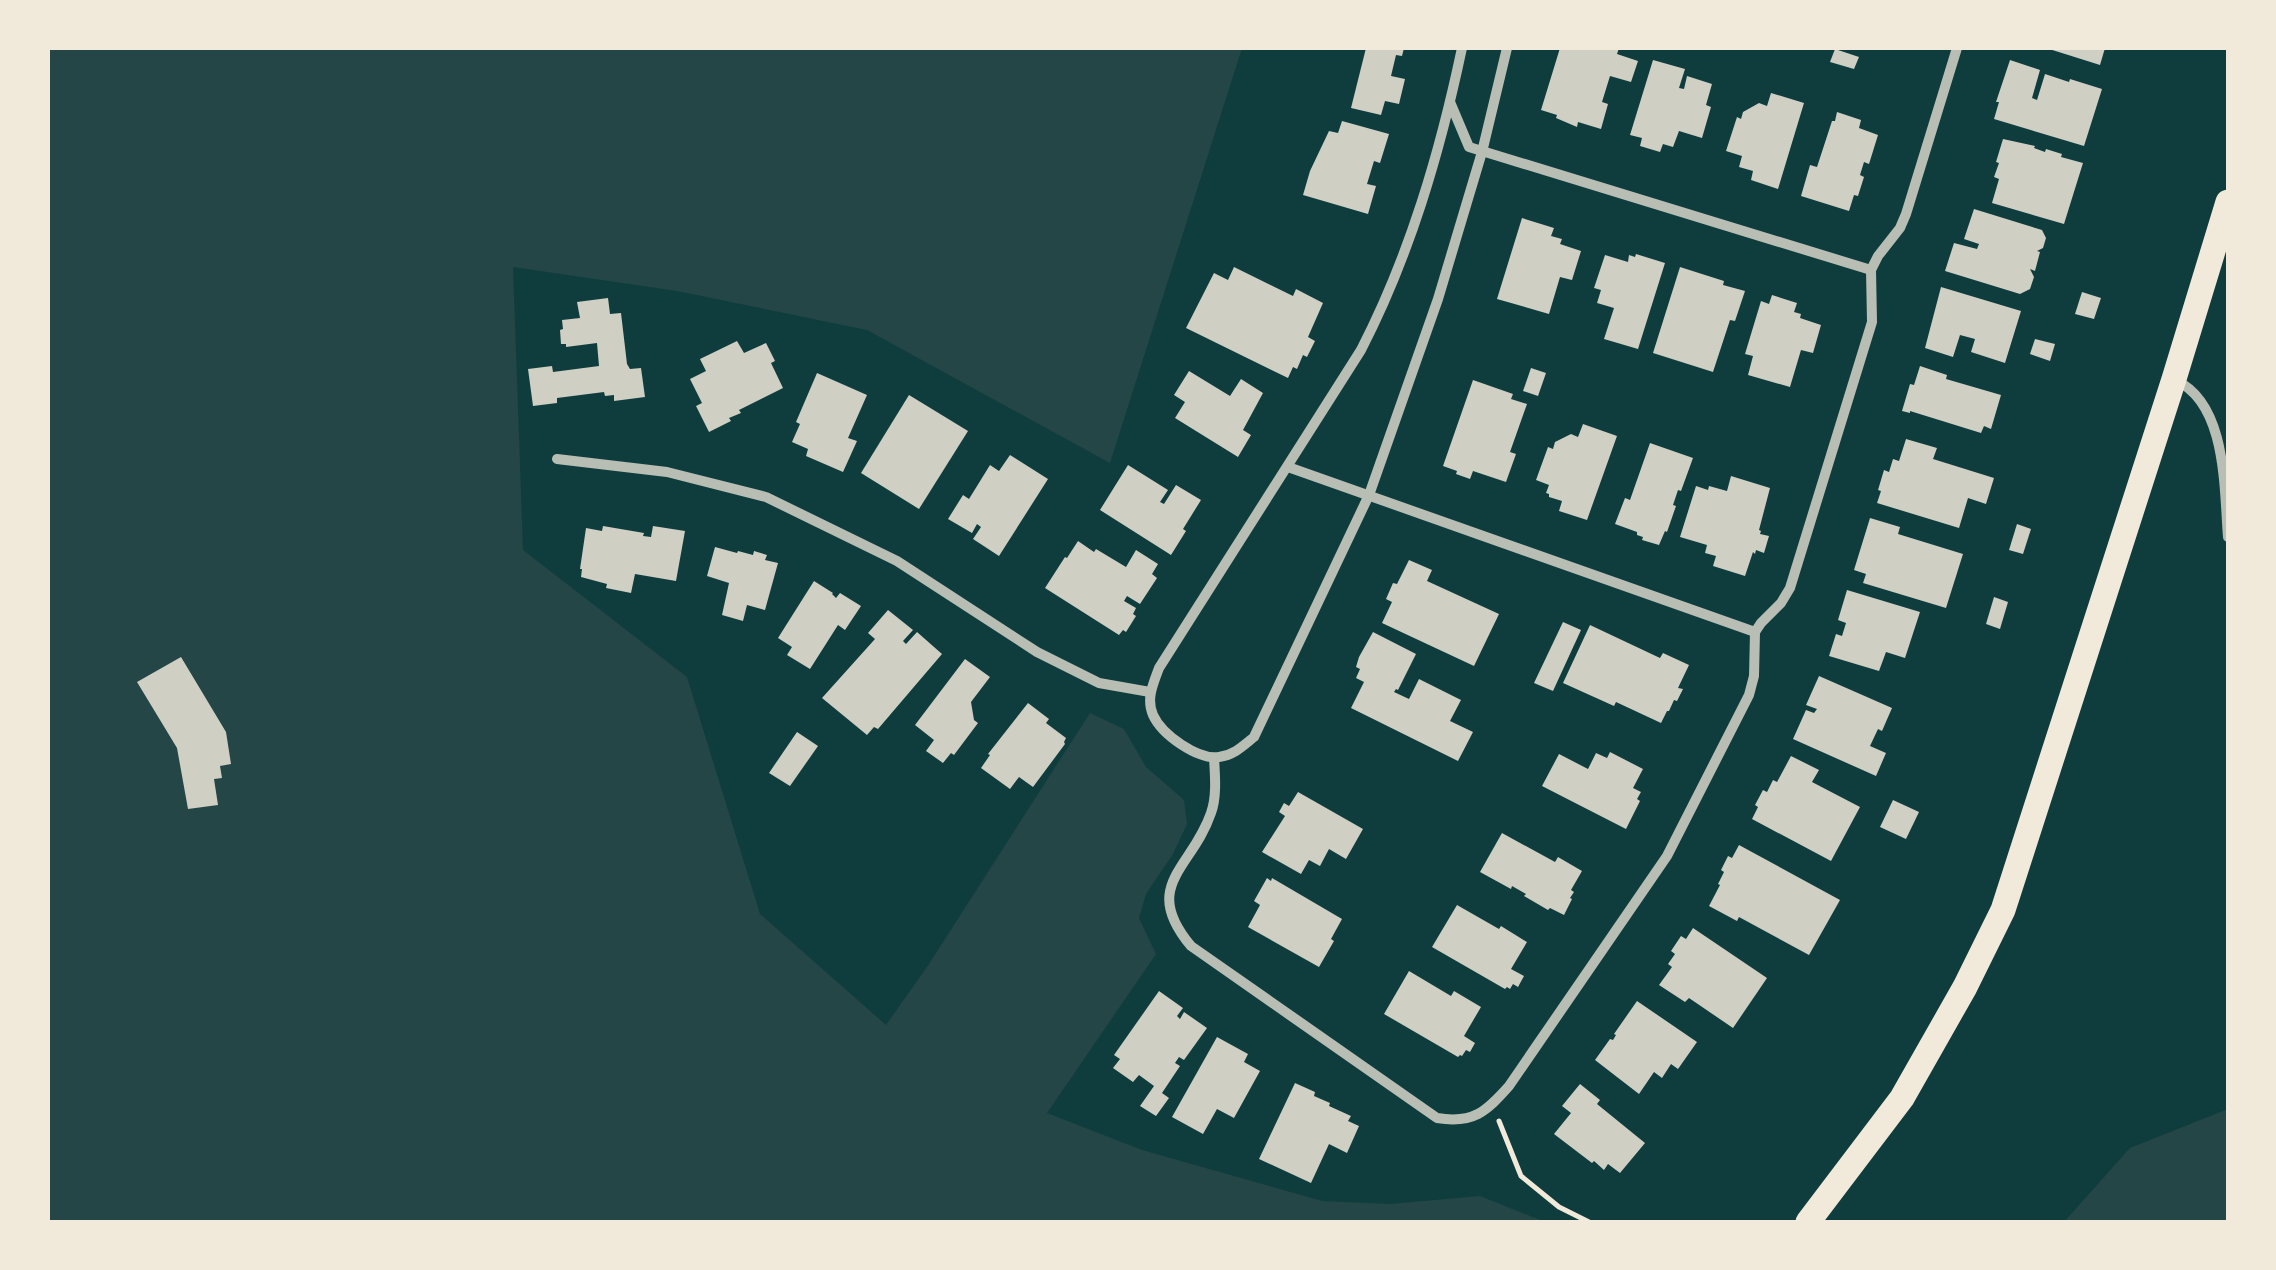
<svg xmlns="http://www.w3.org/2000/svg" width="2276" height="1270" font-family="'Sofia Sans Condensed',sans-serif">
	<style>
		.green { fill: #244646 }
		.building { fill: #cfcfc3 }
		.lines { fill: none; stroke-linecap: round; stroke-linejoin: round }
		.path { stroke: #f1e9da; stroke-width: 5 }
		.minor { stroke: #b8beb3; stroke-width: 10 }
		.primary { stroke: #f1e9da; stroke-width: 25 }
	</style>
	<rect width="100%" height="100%" fill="#0f3d3e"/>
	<g class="green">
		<polygon points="48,48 1242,48 1110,463 867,330 677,291 513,267 523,550 687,677 760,914 886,1025 929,964 1090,713 1124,729 1146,767 1184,800 1187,824 1173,854 1146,894 1139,918 1156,954 1047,1113 1142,1150 1322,1201 1390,1204 1480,1196 1545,1222 48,1222"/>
		<polygon points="2228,1109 2228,1222 2064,1222 2130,1148"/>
	</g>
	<g class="building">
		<polygon points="1366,48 1404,48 1402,56 1396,55 1391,76 1405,79 1399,104 1385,101 1381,115 1351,108"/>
		<polygon points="1560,48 1619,48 1617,54 1638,61 1631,82 1610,76 1602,102 1608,104 1601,129 1578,122 1577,127 1556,118 1557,115 1541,110"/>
		<polygon points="2046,48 2105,48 2100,65"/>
		<polygon points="1835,49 1859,57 1854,69 1830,62"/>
		<polygon points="1653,60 1685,69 1679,88 1684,89 1687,76 1712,84 1706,105 1711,107 1702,138 1679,131 1673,147 1663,144 1660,152 1640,146 1642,138 1630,135"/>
		<polygon points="2010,60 2040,70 2032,98 2037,100 2045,74 2069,82 2070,79 2102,89 2084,146 1994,119 1999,102 1996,102"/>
		<polygon points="1771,93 1804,103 1778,189 1751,180 1753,171 1739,167 1742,156 1726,151 1737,117 1741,119 1743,112 1759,103 1767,106"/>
		<polygon points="1837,112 1861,120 1859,128 1878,135 1869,164 1864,162 1860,175 1864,177 1858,196 1854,195 1849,211 1801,196 1810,165 1817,167 1832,121 1835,121"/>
		<polygon points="1342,121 1389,134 1380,163 1374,161 1367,184 1376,186 1368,214 1303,195 1310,171 1329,131 1338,133"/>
		<polygon points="2003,139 2035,146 2034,148 2045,152 2046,149 2062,154 2061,157 2083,163 2064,224 1992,203 1999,179 1994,177 1999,163 1996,162"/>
		<polygon points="1974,209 2042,230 2046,238 2043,248 2037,251 2040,252 2035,271 2030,269 2034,277 2030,289 2020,294 1945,271 1954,243 1977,249 1979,244 1964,239"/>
		<polygon points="1522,218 1554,228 1551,236 1562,239 1560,244 1581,251 1572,280 1560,277 1549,314 1497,299"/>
		<polygon points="1636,254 1665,263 1638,349 1604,339 1614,308 1597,303 1601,290 1594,288 1605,255 1628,262 1629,255 1635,257"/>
		<polygon points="1234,267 1293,296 1296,289 1323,303 1308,337 1315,341 1307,357 1303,355 1297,369 1293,367 1288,378 1186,328 1214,273 1228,280"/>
		<polygon points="1680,267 1724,281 1723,285 1745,291 1735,321 1730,320 1713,372 1653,353"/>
		<polygon points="1941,287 2021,311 2005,363 1971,352 1975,339 1960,335 1953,357 1925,348"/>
		<polygon points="2082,292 2101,298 2094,319 2075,314"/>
		<polygon points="1772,295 1797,303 1794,312 1801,314 1800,318 1821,325 1813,353 1801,350 1790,387 1748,375 1753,356 1745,354 1761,301 1769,304"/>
		<polygon points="608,298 610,314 621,313 627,364 630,369 641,368 645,397 614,401 614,395 605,396 604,392 557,398 557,403 533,406 528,369 552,366 553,372 599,366 597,343 566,347 566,344 561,344 560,330 563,329 562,320 580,318 577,302"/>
		<polygon points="2035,339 2055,344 2050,361 2030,354"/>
		<polygon points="737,341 744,353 766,343 775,361 771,363 783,388 739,410 741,413 729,418 731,421 709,432 696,406 702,403 690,379 706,371 700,359"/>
		<polygon points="1920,366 1947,375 1946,379 2001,395 1991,429 1984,426 1981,433 1910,411 1910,413 1902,411 1910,384 1914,385"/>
		<polygon points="1531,368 1546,373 1538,396 1523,391"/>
		<polygon points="1189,371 1230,396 1241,379 1263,393 1243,430 1251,435 1238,457 1175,418 1185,402 1174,395"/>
		<polygon points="817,373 867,395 848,438 857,441 843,472 806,456 808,449 792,442 800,424 796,422"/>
		<polygon points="1473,380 1513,394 1511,399 1527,404 1510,452 1516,454 1506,482 1473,471 1470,479 1456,474 1457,471 1443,466"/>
		<polygon points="909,395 968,431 919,509 861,473"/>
		<polygon points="1583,424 1617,436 1587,520 1559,511 1562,501 1549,497 1549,494 1546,493 1549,485 1536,480 1548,447 1553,449 1555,442 1571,434 1578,437"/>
		<polygon points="1906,439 1937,448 1933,459 1994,478 1986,504 1968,498 1959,528 1877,503 1881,491 1878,490 1884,470 1889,472 1893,459 1899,461"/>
		<polygon points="1650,443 1693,458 1681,491 1678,490 1673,505 1676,506 1667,532 1665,531 1659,545 1642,540 1643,537 1637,535 1637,532 1615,524 1625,498 1630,500"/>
		<polygon points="1010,455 1048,479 999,556 973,539 981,527 977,524 972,533 948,519 963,495 969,499 990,465 999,471"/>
		<polygon points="1128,465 1168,490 1160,502 1164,504 1176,485 1201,500 1183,529 1186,531 1171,555 1100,510"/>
		<polygon points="1731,476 1770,488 1759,530 1761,531 1760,534 1769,536 1764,553 1756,550 1755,554 1753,552 1745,576 1713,566 1716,556 1705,553 1707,545 1680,537 1696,486 1708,490 1709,486 1727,491"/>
		<polygon points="1870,518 1900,527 1898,534 1963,554 1946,608 1863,583 1866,574 1854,570"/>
		<polygon points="2017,524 2031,529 2023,554 2009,550"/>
		<polygon points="603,526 644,533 643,536 651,537 653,526 685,531 676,581 635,574 631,593 606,588 607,584 581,577 582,569 580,569 586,528 602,531"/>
		<polygon points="1078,541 1094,552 1096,549 1126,567 1136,550 1158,564 1152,574 1157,578 1140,604 1127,596 1124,601 1136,608 1133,614 1136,616 1126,632 1123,630 1119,635 1045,588 1065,557 1067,558"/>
		<polygon points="715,547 737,553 738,551 753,555 754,551 767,555 765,560 778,563 765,610 747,605 743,621 722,615 729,583 707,576"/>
		<polygon points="1409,560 1432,570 1427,581 1499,614 1474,666 1382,623 1392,602 1386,599 1393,583 1397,584"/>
		<polygon points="814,581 833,593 832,594 836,598 840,593 861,606 845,630 838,625 810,669 787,655 792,647 778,638"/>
		<polygon points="1847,590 1920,612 1905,658 1886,652 1879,671 1829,656 1836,634 1842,636 1846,623 1838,620"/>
		<polygon points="1994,597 2008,602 2000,629 1986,624"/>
		<polygon points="888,610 913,630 903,641 906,644 917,632 942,654 878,729 874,727 867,735 822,698 875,639 868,633"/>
		<polygon points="1563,622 1581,630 1553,691 1534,683"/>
		<polygon points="1590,625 1660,658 1663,653 1689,665 1678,688 1683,689 1677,701 1674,700 1669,711 1667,711 1661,723 1616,702 1614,706 1563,683"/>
		<polygon points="1373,632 1416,654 1398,690 1396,689 1394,692 1409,699 1419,679 1461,700 1450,721 1473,732 1458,761 1351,708 1364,682 1356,678 1360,669 1356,667 1359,657"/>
		<polygon points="181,657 226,732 231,764 220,766 222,778 214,779 218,805 188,809 177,748 137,682"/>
		<polygon points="965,659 990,677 971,702 974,720 978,723 954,755 951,753 943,763 926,751 934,740 915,725"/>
		<polygon points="1819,676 1892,708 1882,731 1878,729 1870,746 1886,753 1876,776 1793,739 1806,710 1814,713 1817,709 1806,705"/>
		<polygon points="1028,703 1049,719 1046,723 1066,738 1064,742 1065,744 1033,787 1019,777 1010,789 981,768 990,755 988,754"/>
		<polygon points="797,732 818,746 790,786 769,773"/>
		<polygon points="1610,752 1643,769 1633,788 1641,792 1637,799 1640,801 1626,829 1542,786 1559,754 1588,769 1596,753 1607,758"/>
		<polygon points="1791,756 1819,770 1812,782 1860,807 1831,861 1752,819 1758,807 1755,805 1763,790 1767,792 1773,780 1777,782"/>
		<polygon points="1298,792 1363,829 1346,859 1329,849 1320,866 1309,860 1301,874 1262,852 1285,816 1279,812 1284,803 1289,806"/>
		<polygon points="1893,800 1919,812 1906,839 1880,827"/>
		<polygon points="1502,833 1555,862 1558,857 1582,871 1571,890 1574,892 1570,898 1572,899 1564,915 1550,908 1548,910 1524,896 1526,894 1512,886 1511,889 1480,872"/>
		<polygon points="1739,845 1840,900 1809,955 1739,917 1737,921 1709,906 1720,885 1718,884 1724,872 1721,870 1728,856 1732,858"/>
		<polygon points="1267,878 1271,881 1272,878 1342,919 1331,939 1334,941 1319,967 1248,927 1260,905 1254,901"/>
		<polygon points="1457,905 1499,929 1501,926 1527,942 1511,969 1524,976 1518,987 1513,984 1510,989 1507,987 1505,989 1432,947"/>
		<polygon points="1693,928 1767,978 1733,1028 1689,998 1685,1002 1659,985 1672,967 1668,964 1675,954 1671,951 1681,936 1686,939"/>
		<polygon points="1409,971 1451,996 1454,991 1481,1007 1464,1036 1475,1043 1470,1052 1466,1050 1462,1056 1460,1055 1458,1057 1384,1014"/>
		<polygon points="1159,991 1183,1008 1177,1016 1180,1019 1184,1012 1207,1028 1184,1060 1179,1057 1175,1063 1180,1066 1162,1093 1169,1098 1156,1116 1140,1106 1154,1086 1139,1075 1133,1082 1113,1068 1120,1059 1114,1055"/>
		<polygon points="1637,1001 1697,1042 1678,1069 1671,1064 1662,1078 1654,1072 1639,1094 1595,1060 1610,1039 1613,1040 1616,1035 1614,1034"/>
		<polygon points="1217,1037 1248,1054 1244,1062 1260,1071 1234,1118 1217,1109 1203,1134 1172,1117"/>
		<polygon points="1295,1083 1315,1092 1314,1096 1330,1103 1329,1106 1351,1116 1348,1121 1359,1126 1347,1153 1329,1144 1311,1183 1259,1159"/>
		<polygon points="1580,1084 1600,1100 1597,1104 1645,1143 1620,1173 1608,1164 1604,1170 1594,1161 1592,1163 1554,1134 1571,1113 1562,1106"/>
	</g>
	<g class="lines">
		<polyline class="path" points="1499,1121 1521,1176 1559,1207 1589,1222"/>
		<g class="minor">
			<path d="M1462,48C1440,152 1410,255 1361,350L1159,668C1153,684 1146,699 1153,715C1162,735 1198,760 1219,757C1234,755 1243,746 1254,737L1369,495L1438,299L1482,152L1507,48"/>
			<polyline points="1450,102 1469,147 1871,270"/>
			<path d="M2175,380C2227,403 2224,488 2228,537"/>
			<polyline points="557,459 667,472 766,497 897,561 1037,652 1099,683 1150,692"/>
			<polyline points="1288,467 1755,632"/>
			<path d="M1214,758C1215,775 1217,797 1211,813C1192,869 1140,885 1191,946L1437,1118C1473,1124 1486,1112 1509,1086L1667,856L1749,695L1754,676L1755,632L1761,623L1781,603L1790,588L1872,322L1871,270L1878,256L1900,228L1906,214L1957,48"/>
		</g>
		<polyline class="primary" points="1808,1222 1902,1098 1965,987 2003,910 2174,379 2228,202"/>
	</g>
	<rect width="2276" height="1270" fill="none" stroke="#f1e9da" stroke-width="100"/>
</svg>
